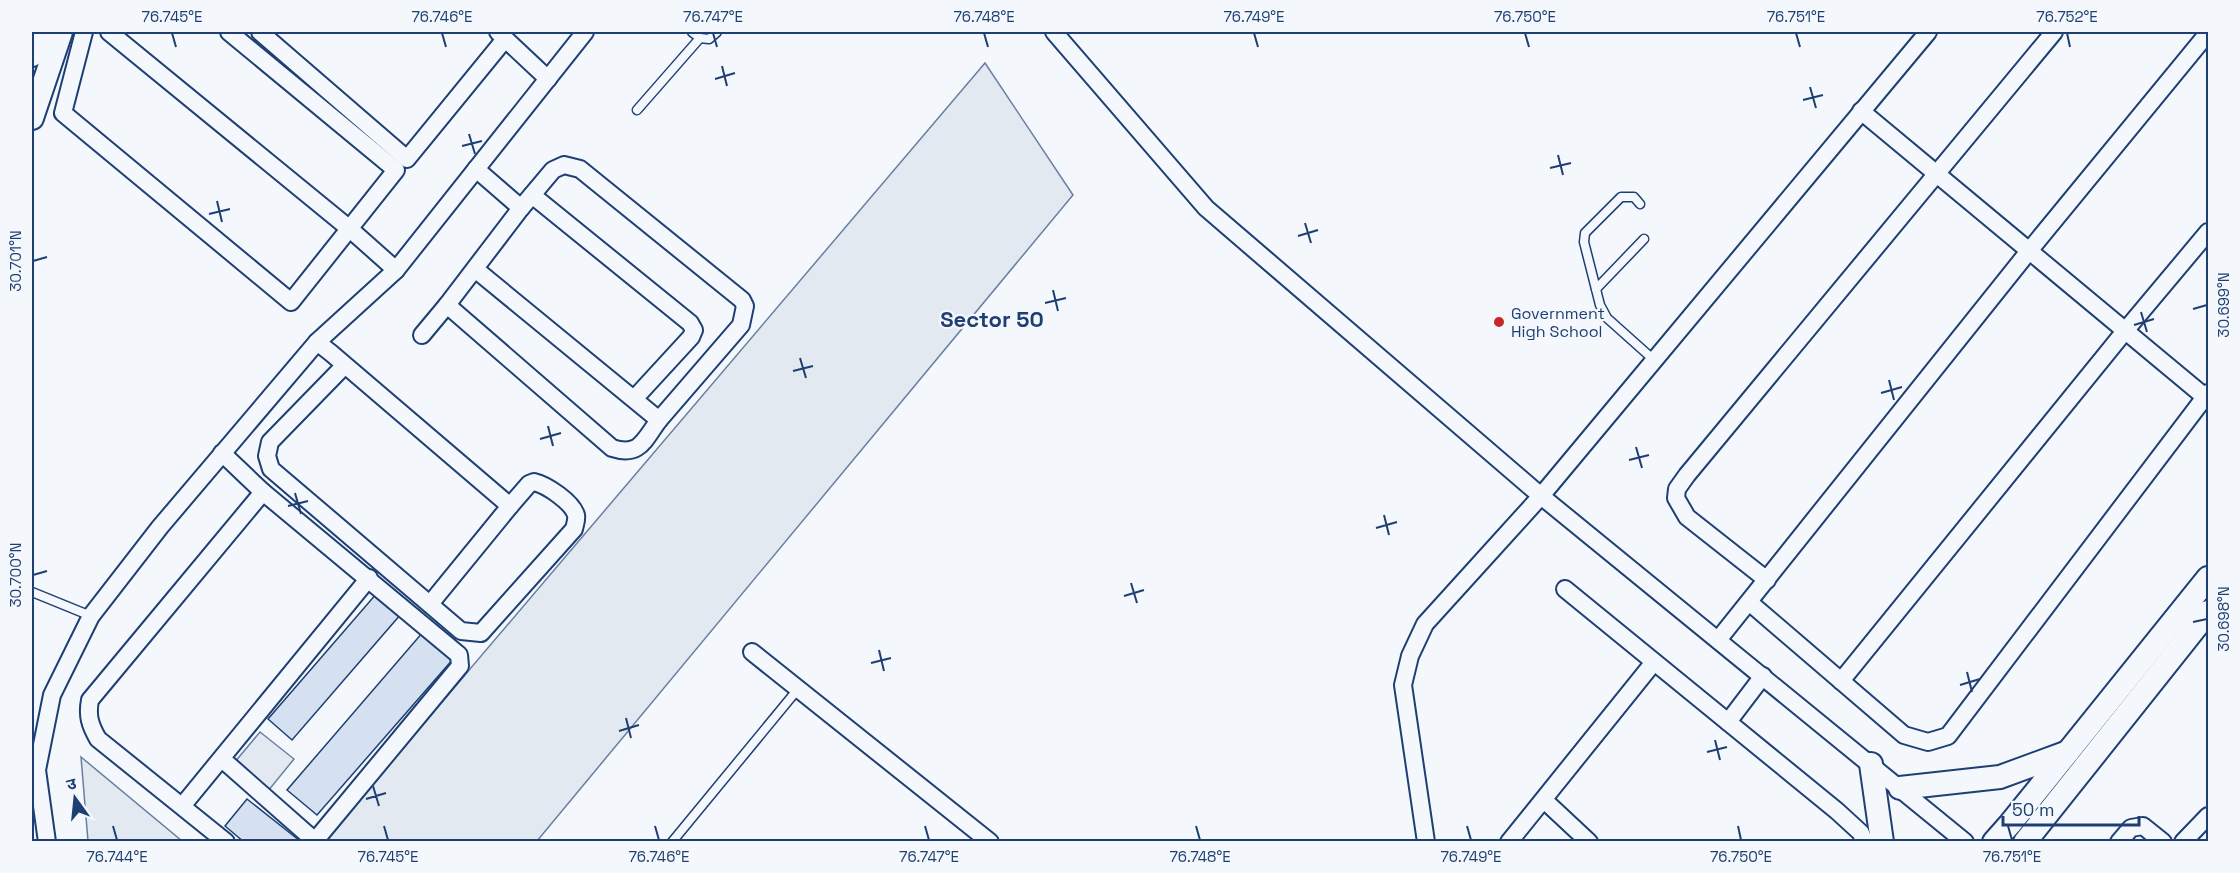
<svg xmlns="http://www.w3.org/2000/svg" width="2240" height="873" font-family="'Space Grotesk','Noto Sans Devanagari',sans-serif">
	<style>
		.green { fill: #e3e9f0; stroke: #687fa3; stroke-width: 1.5 }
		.building { fill: #d5e0f0; stroke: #1d3f73; stroke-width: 1.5 }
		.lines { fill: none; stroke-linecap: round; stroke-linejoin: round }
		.lane-casing { stroke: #1d3f73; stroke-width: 11 }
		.street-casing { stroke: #1d3f73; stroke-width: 20 }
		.secondary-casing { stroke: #1d3f73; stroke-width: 26 }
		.lane { stroke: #f4f7fb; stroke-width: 8 }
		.street { stroke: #f4f7fb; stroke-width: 16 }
		.secondary { stroke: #f4f7fb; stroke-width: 22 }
		.ticks { fill: none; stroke: #1d3f73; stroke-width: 2 }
		.poi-dot { fill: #c62828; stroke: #f4f7fb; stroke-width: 2 }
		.labels { text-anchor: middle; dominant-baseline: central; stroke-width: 4.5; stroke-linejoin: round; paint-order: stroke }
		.poi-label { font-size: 16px; fill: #1d3f73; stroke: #f4f7fb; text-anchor: start }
		.district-label { font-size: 22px; font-weight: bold; fill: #1d3f73; stroke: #f4f7fb }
		.neatline { fill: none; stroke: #1d3f73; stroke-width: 2 }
		.ticks-label { font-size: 15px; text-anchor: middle; fill: #1d3f73 }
	</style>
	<rect width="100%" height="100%" fill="#f4f7fb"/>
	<g class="green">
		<polygon points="985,63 1073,195 537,841 323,842"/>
		<polygon points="260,732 294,759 268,791 234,763"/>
		<polygon points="81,757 182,841 88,841"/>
	</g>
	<g class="building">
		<polygon points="377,593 401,614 292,740 268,719"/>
		<polygon points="423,632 454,658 317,815 287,790"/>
		<polygon points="247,799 300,841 300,842 244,842 225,826"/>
	</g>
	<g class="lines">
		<g class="lane-casing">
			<g id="lane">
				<polyline points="692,32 700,38 709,39 717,32"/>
				<polyline points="637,110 700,38"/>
				<polyline points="1640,204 1634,197 1621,197 1585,233 1584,242 1600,305 1607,318 1654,360"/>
				<polyline points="1596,289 1644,239"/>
				<polyline points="32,592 91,616"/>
				<polyline points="672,842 798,689"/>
			</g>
		</g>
		<g class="street-casing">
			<g id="street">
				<polyline points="84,32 63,113 291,302 396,170 229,32"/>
				<polyline points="109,32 351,230 396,270"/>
				<polyline points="260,32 407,159 505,39"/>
				<polyline points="498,32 548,79"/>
				<polyline points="1054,32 1206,208 1541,496 1965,842"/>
				<polyline points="1861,111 2205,397"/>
				<polyline points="532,195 690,323 694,330 691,337 634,399"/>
				<polyline points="521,208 553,170 564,165 580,169 742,300 745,306 741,325 659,420"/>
				<path d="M447,305L612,448C640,457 644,440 659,420L475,269"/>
				<polyline points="422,335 447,305 521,208 476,169"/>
				<path d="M317,342L331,353L510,506L529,484L534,482C547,485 572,502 576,515C577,520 575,524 574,529L481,633L461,631L271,469L267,456L270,442L345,365"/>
				<polyline points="222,453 263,492 459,655 460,666 314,842"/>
				<polyline points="1767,580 1687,517 1676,498 1677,489 1687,475 2054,32"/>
				<polyline points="1565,589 1728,722 1763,676"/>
				<polyline points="1749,602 1904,735 1928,742 1948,736 2208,393"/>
				<polyline points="430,604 510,506"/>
				<polyline points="1718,640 2029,251 2208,33"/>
				<polyline points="752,652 990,842"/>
				<polyline points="1841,681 2125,331 2208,232"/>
				<polyline points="1728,722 1837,811 1861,833 1864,842"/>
				<polyline points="222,759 315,841"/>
				<polyline points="1544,800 1589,842"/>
				<polyline points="183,805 369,578"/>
				<polyline points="47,842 37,770 52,695 91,616 160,527 317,342 396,270 585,32"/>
				<path d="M226,842L98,739C90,725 87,716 90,700L263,492"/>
				<polyline points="1426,842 1403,685 1410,656 1425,624 1541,496 1928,32"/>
				<polyline points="1509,842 1654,662"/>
				<polyline points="2119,842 2131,828 2143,826 2163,842"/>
				<polyline points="2183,842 2208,816"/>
			</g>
		</g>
		<g class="secondary-casing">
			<g id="secondary">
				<polyline points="32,55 39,32"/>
				<polyline points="32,118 61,32"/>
				<polyline points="1871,764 1882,842"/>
				<polyline points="1900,788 2000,777 2068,752"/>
				<polyline points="1994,842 2010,824 2208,578"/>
				<polyline points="2025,842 2208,612"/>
			</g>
		</g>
		<use href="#lane" class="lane"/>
		<use href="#street" class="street"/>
		<use href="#secondary" class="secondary"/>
	</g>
	<path class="ticks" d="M172,33L176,47M442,33L446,47M713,33L717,47M984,33L988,47M1254,33L1258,47M1525,33L1529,47M1796,33L1800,47M2067,33L2070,47M722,66L727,86M715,79L735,73M1810,87L1816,108M1803,100L1823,95M469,134L475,154M462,146L482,141M1558,155L1563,175M1550,168L1571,163M217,201L222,222M209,214L230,209M1305,223L1311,243M1298,236L1318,230M33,261L47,257M1053,290L1058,311M1045,303L1066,298M2193,309L2207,305M2141,312L2147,332M2134,325L2154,319M800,358L806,378M793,371L813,366M1889,380L1894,400M1881,393L1902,387M548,426L553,446M540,439L561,433M1636,447L1642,468M1629,460L1649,455M295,493L301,514M288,506L308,501M1384,515L1389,535M1376,528L1397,522M33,575L47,571M1131,583L1137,603M1124,596L1144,590M2193,622L2207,619M879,650L884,671M871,663L891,658M1967,672L1972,692M1960,685L1980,679M626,718L631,738M619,731L639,725M1715,740L1720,760M1707,752L1727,747M373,786L379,806M366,799L386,793M113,826L117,840M384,826L388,840M655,826L659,840M925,826L929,840M1196,826L1200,840M1467,826L1471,840M1738,826L1741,840M2008,826L2012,840"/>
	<circle class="poi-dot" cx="1499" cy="322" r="6"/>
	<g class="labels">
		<g class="poi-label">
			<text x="1511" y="313">Government<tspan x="1511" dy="18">High School</tspan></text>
		</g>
		<g class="district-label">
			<text x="992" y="319">Sector 50</text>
		</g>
	</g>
	<rect width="2240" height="873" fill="none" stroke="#f4f7fb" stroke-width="66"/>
	<g transform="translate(75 798) rotate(345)" stroke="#f4f7fb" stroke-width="4.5" paint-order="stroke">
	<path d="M0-4.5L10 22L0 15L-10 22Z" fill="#1d3f73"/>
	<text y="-9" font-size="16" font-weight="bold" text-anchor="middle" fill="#1d3f73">उ</text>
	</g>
	<path d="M2003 816v9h136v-9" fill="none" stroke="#1d3f73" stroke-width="3"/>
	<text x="2012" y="816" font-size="18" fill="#1d3f73" stroke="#f4f7fb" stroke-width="4.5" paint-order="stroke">50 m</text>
	<rect x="33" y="33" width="2174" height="807" class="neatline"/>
	<g class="ticks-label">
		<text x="172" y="22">76.745°E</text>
		<text x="442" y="22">76.746°E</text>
		<text x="713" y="22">76.747°E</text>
		<text x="984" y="22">76.748°E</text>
		<text x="1254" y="22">76.749°E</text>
		<text x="1525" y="22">76.750°E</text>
		<text x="1796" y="22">76.751°E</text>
		<text x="2067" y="22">76.752°E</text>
		<text transform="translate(16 261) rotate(-90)" y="5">30.701°N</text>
		<text transform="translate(2224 305) rotate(-90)" y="5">30.699°N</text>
		<text transform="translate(16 575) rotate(-90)" y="5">30.700°N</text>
		<text transform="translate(2224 619) rotate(-90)" y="5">30.698°N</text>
		<text x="117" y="862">76.744°E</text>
		<text x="388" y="862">76.745°E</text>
		<text x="659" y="862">76.746°E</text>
		<text x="929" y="862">76.747°E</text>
		<text x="1200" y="862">76.748°E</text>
		<text x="1471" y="862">76.749°E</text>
		<text x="1741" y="862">76.750°E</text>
		<text x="2012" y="862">76.751°E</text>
	</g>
</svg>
